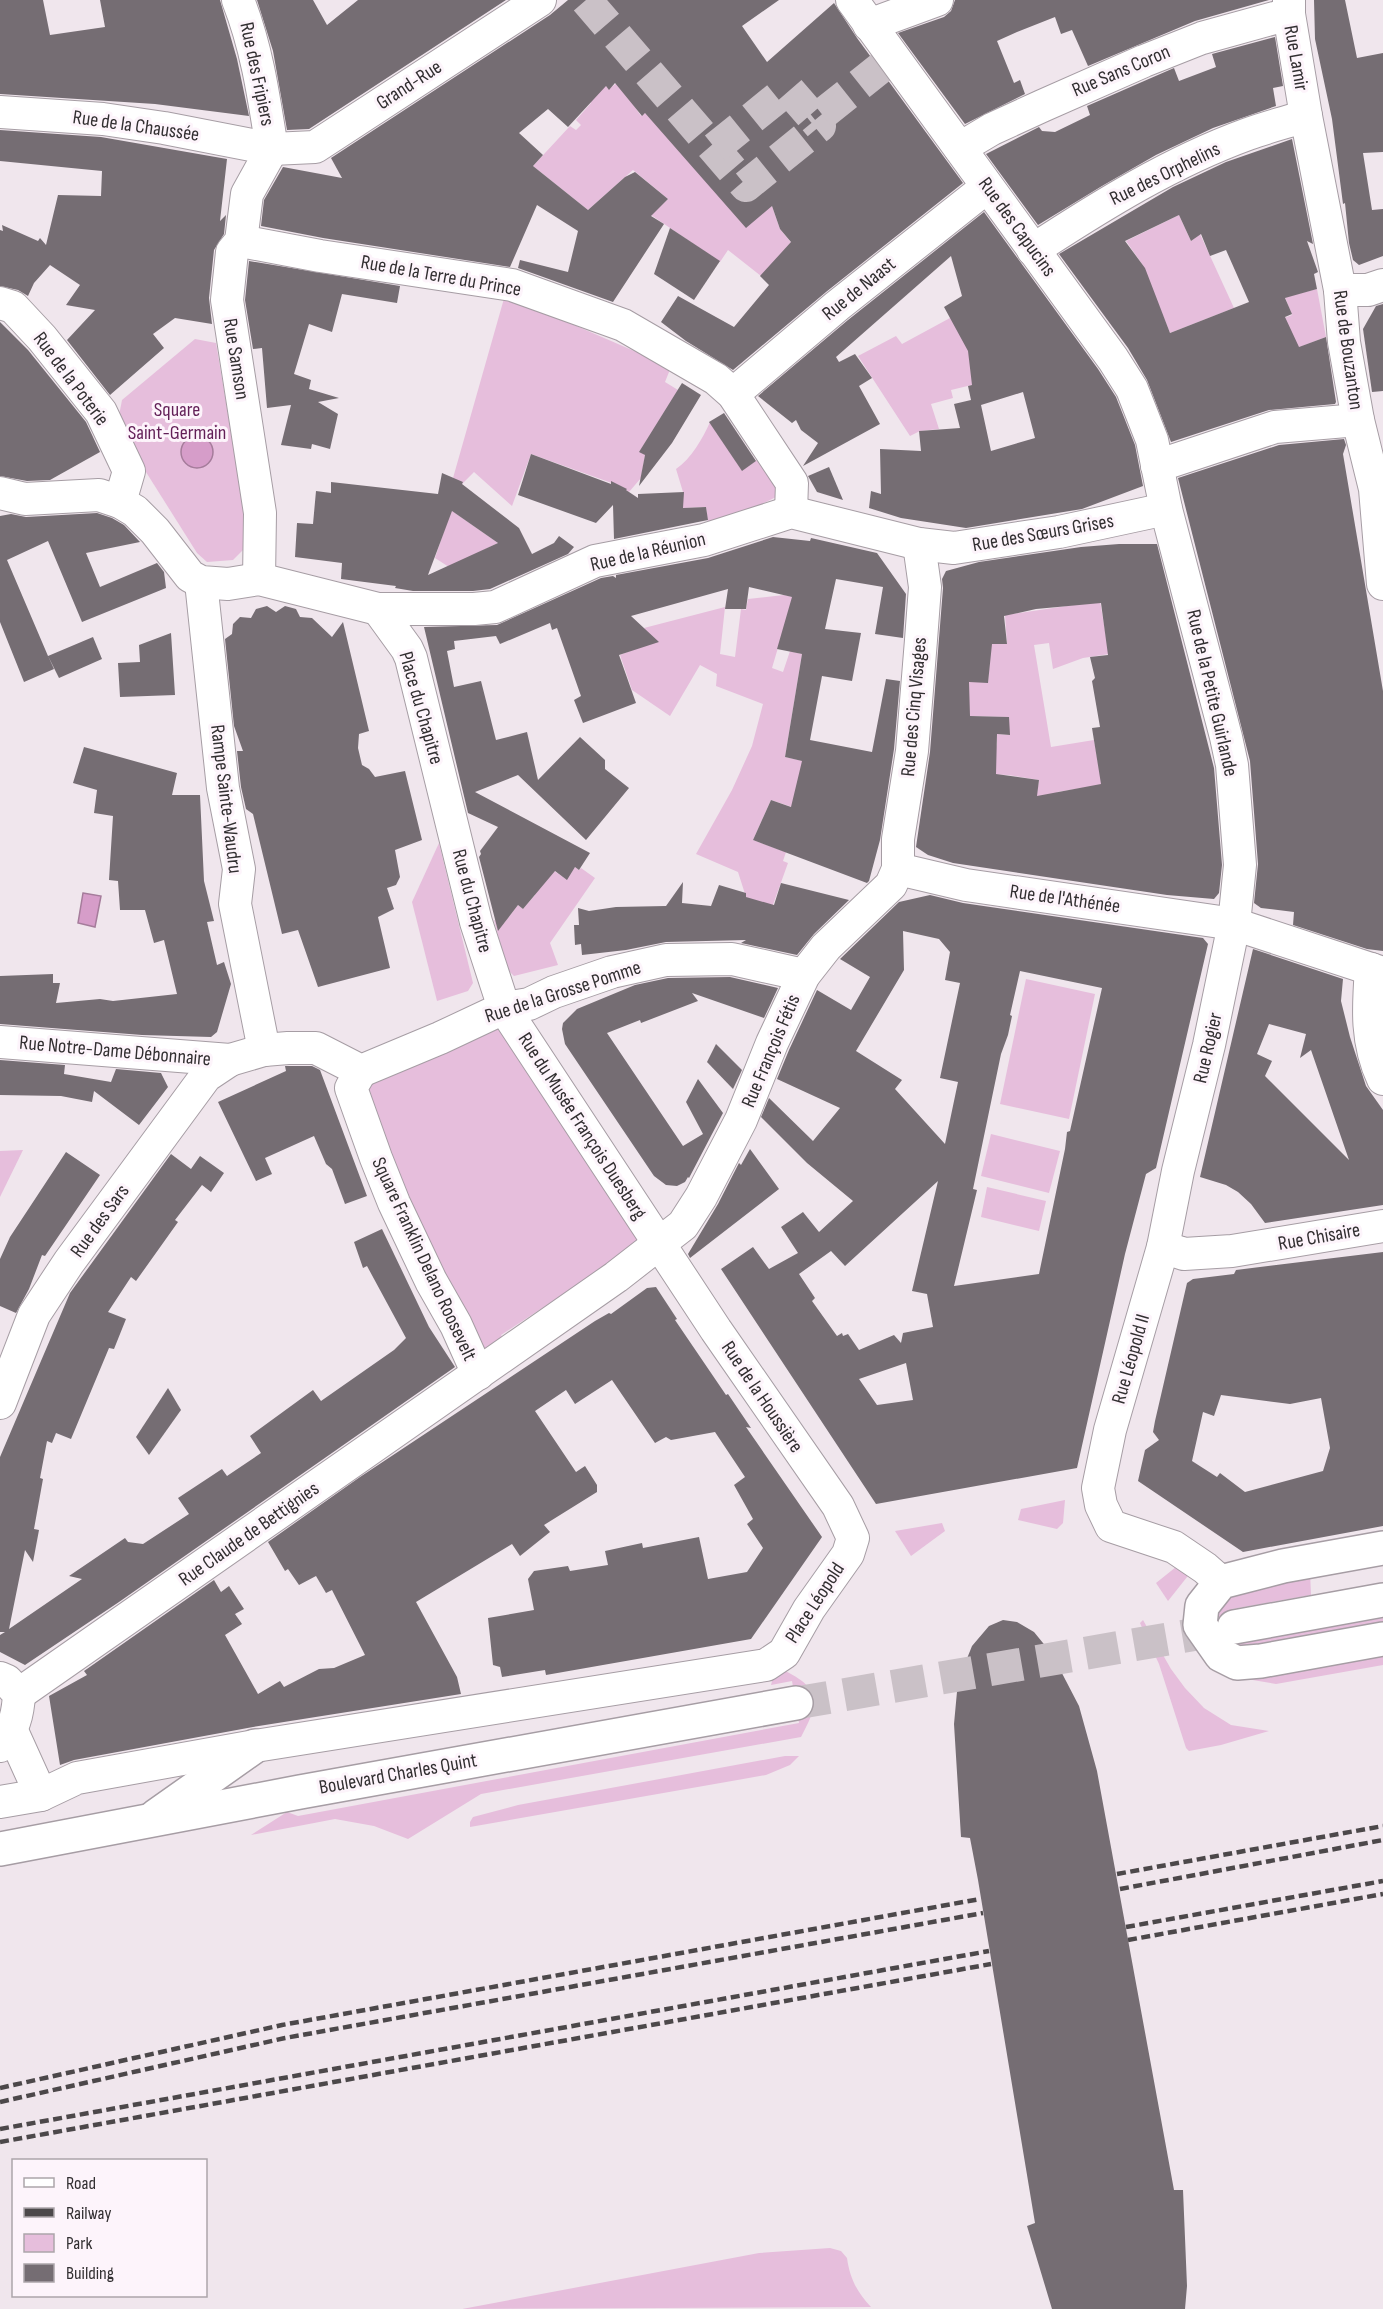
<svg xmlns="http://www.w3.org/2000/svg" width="1383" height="2309" font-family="'Sofia Sans Condensed',sans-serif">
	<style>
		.green { fill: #e6bedc }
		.water { fill: #d69dc9; stroke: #a57c9b; stroke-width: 1.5 }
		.building { fill: #756d73; fill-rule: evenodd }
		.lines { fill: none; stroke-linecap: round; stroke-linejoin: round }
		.minor-tunnel { stroke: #cac1c7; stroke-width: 32; stroke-dasharray: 32 16; stroke-linecap: butt }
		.highway-tunnel { stroke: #cac1c7; stroke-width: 33; stroke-dasharray: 33 16; stroke-linecap: butt }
		.minor-casing { stroke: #a69da4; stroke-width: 34 }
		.major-casing { stroke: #a69da4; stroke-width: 36 }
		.highway-casing { stroke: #a69da4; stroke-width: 36 }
		.minor { stroke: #fff; stroke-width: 32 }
		.major { stroke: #fff; stroke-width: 33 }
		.highway { stroke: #fff; stroke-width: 33 }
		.rail { stroke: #4c484a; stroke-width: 4.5; stroke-dasharray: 9 4.5; stroke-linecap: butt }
		.labels { text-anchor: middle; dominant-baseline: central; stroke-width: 6; stroke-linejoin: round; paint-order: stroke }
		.street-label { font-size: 20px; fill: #322f31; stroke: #fdf4fb }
		.park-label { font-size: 20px; fill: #621f57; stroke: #fdf4fb }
	</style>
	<rect width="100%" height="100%" fill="#f0e6ed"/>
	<g class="green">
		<polygon points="592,72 609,89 618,82 641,116 645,113 772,206 780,229 811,267 761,276 728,250 720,262 651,215 668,199 633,170 588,210 533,166 570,126 576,130 581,125 576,120 591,103 585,96"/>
		<polygon points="1179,215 1191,241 1200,234 1234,308 1170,333 1142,264 1126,241"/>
		<polygon points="1317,289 1326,337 1297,348 1284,318 1292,315 1285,297"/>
		<polygon points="505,295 671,367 665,382 678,390 640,451 645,455 641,478 629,492 620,486 531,454 512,506 474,472 462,484 454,481 453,478"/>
		<polygon points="950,318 990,323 980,383 951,390 953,398 931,404 939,429 920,431 910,436 858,356 896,336 902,344"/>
		<polygon points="195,339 216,343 245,516 245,548 233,560 207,562 197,553 117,426 122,400"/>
		<path d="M710,422L742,470L757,460L778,491L776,497L709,531L706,507L683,508V492L676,469C691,459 703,438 710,422Z"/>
		<polygon points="451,510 498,543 449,567 435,558"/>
		<polygon points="784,595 793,597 772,668 783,672 790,651 802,654 785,757 803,761 792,807 771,800 753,840 786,852 783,861 788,863 770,913 746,897 738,872 696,854 732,790 752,746 763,704 716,686 717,674 700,665 670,716 632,690 620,655 637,648 646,633 644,628 725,607 720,654 735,657 741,609 746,610 748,599"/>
		<polygon points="1100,601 1109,654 1083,658 1053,669 1049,643 1034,645 1051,747 1094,740 1102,785 1057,792 1057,807 1035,806 1039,780 1008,775 987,774 997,744 997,734 1009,735 1009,717 969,716 969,682 988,682 991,644 1007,643 1005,615"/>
		<polygon points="439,843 473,983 468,991 437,1001 412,902"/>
		<polygon points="547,866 566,879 575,867 579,870 581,868 595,878 550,943 558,965 514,976 507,969 494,920 504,923 518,905 523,909 535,895 526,887"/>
		<polygon points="1026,979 1095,994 1069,1119 1000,1104"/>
		<polygon points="497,1024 521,1054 517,1058 626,1221 644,1241 501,1335 508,1346 487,1354 443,1275 359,1087"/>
		<polygon points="991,1134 1060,1151 1049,1193 981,1176"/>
		<polygon points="23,1150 0,1197 0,1151"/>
		<polygon points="987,1187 1046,1201 1039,1231 981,1217"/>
		<polygon points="1065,1500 1063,1523 1057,1529 1018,1520 1021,1509"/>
		<polygon points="942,1523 945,1531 911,1556 895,1531"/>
		<polygon points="1181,1563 1191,1572 1168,1601 1156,1583"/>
		<polygon points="1310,1572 1311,1595 1232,1609 1238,1643 1383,1618 1383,1631 1238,1657 1213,1619 1221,1596"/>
		<polygon points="1143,1620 1171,1669 1185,1688 1204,1708 1231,1725 1269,1731 1221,1745 1189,1751 1186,1748 1159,1664 1140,1623"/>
		<polygon points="1383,1646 1383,1665 1276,1684 1241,1678"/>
		<path d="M785,1671C823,1689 818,1705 801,1737L481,1794L408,1839L374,1826L335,1819L251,1835L287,1812L298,1816L799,1723L792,1681L771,1685L774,1674Z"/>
		<polygon points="785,1756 799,1756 790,1765 766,1775 470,1827 470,1822 473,1817 518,1805"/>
		<path d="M830,2248L841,2251L847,2258C850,2279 857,2292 871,2307L462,2309L759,2253Z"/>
	</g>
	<g class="water">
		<circle cx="197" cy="452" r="16"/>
		<polygon points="83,893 101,896 95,927 78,923"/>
	</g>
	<g class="building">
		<polygon points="0,0 43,0 50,35 105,27 100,0 220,0 237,59 249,116 155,104 0,94"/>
		<polygon points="257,0 313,0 327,25 358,0 506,0 309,129 287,130 273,51"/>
		<polygon points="568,0 779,0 742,26 767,62 834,3 857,38 963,183 826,292 733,370 686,341 661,322 678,296 734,327 769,285 760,276 791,242 780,229 772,206 746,228 645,113 642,116 615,83 609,90 606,86 568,127 548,109 519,133 543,155 533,166 588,210 625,177 635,172 668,199 651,216 664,224 613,302 518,268 520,260 568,272 578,231 537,205 510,267 323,238 261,226 264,200 283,167 342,178 331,158 550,15"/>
		<polygon points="955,0 1269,0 1195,21 1088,66 1072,30 1061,34 1055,17 1017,32 997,41 1014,83 1020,80 1025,94 965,124 898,33 944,17 951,11"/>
		<polygon points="1314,0 1345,0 1357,58 1383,53 1383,152 1363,153 1372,210 1383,209 1383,256 1359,265 1353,260 1349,243 1345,203 1343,204 1332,119 1315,39"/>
		<polygon points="1275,37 1283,86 1273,88 1276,106 1213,128 1156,155 1102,186 1038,225 986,154 1039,127 1042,131 1055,132 1090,115 1087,106 1151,78 1174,68 1179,81 1216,67 1212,54"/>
		<polygon points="0,130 101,137 227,159 220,221 226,215 224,234 214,250 209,298 212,324 175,318 153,334 164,348 110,395 67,340 95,310 66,305 80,285 50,265 34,283 28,296 18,290 0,286 0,230 3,231 2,225 38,241 40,238 46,245 58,195 101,196 102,171 0,161"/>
		<path d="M1292,139L1313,244L1307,241L1318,272L1314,274L1317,289L1285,298L1292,314L1285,317L1299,347L1326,337L1336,402L1335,404L1269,410L1171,442L1147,380L1128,348L1059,254L1173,187L1226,162ZM1179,215L1191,241L1201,234L1210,256L1226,250L1249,302L1170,333L1145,268L1125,241Z"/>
		<path d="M984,212L1098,369L1116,397L1135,445L1143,486L1082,509L966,528L901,518L869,508L871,491L881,494L880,449L921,451L919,431L960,428L954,404L971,400L968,386L972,385L968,351L944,307L962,296L951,256L836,357L839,362L855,354L872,378L859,386L880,424L803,466L818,443L801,430L796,420L792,423L758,396L848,320ZM1023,392L1035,438L991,451L981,405Z"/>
		<polygon points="670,228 720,261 694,300 654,274"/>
		<polygon points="249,261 400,286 397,303 342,294 332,332 309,324 294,374 311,380 309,389 339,398 318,402 338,414 330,449 312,444 311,449 281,445 291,405 267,408 262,348 253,349 245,300"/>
		<polygon points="1383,304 1383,391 1372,392 1363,329 1376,306"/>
		<polygon points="0,322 28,350 86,422 100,452 50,480 27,481 0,476"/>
		<polygon points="682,383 701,395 672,443 639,486 645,455 639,452"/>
		<polygon points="724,413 756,461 742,471 709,422"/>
		<polygon points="1344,439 1346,445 1343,454 1383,691 1383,951 1367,949 1293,925 1294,912 1261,908 1254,903 1258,864 1250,761 1178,478 1279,445"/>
		<polygon points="531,454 611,484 611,481 627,489 626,490 638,498 638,494 684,492 683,508 706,507 708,520 614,539 613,505 596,523 518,495"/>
		<polygon points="829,467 843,500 817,492 808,476"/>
		<path d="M442,473L463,482L462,484L519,528L532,554L554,543L559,536L574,547L568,554L490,589L473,591H413L395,588L396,586L341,579L342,563L295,557L297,523L313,524L316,491L331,493V482L438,494ZM452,511L498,543L428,575Z"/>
		<polygon points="97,513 112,518 124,525 140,542 86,553 100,587 157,563 164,572 166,588 82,622 48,541 7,560 48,656 93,637 102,659 59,678 48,656 54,669 24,682 0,622 0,516 11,514 26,517"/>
		<polygon points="773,537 810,541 811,538 877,553 906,594 903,638 875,634 883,587 836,579 825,629 861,633 852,681 822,676 810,740 872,752 886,679 900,681 894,749 880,840 869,881 867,883 753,840 771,800 791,807 802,761 785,757 802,654 777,649 792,597 749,587 746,609 725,609 728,589 631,616 659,642 619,655 636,703 583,723 574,700 581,696 557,628 552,630 550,623 500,644 496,636 454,641 455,649 447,651 454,687 481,681 496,740 527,732 538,780 580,737 605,760 605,769 629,788 586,840 518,775 475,792 590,853 579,870 575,867 567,880 555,871 523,909 518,905 498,931 479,857 481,854 480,851 498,827 468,813 424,627 497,625 601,578 613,576 616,578 616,575 708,558"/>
		<path d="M1119,544H1157L1214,768L1222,865L1219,893L1214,899L1167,895L953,863L928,855L916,847L930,752L943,588L942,579L946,571L979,562L1081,547ZM1101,603L1108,655L1090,657L1095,678L1092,681L1100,727L1092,728L1101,784L1037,796L1039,780L996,774L997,734L1010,735L1009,717L970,716L969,682L988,683L992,644H1007L1004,616L1036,609Z"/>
		<polygon points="267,606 276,612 285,606 296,609 300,617 312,618 332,637 343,622 369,731 359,734 358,748 362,765 369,769 375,777 405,771 422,840 395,850 400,877 396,885 387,888 394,909 378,917 390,968 318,987 298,930 282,934 253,814 246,809 241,787 237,751 243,751 234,726 225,639 232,634 233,624 240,617 251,618 256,609"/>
		<polygon points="171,633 175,695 120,697 118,663 140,662 139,645"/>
		<polygon points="84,747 177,773 172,795 200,795 204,881 214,921 207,922 217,965 224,962 231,984 217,1032 211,1037 142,1035 0,1024 0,976 53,974 53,983 60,983 56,1003 100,999 113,1001 177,994 164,940 154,943 145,910 120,910 118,881 109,880 113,816 94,813 97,790 73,783"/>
		<polygon points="683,882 682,903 711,906 719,885 746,893 746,897 774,905 781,883 849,900 814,934 797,955 741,943 746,940 666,942 626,950 582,955 581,944 575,945 574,925 579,925 578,908 589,911 616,907 666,906"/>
		<path d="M930,895L963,903L1203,938L1208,944L1156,1168L1146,1174L1125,1254L1077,1468L876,1504L721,1269L753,1247L769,1269L798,1253L781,1227L803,1212L819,1232L853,1201L807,1163L761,1117L769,1098L813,1141L840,1108L777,1079L789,1050L817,990L851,1010L870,977L840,959L899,902ZM903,931L939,939L950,952L945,980L960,983L940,1078L958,1082L945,1144L895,1089L902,1080L856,1051L904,970ZM1020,971L1102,988L1070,1131L1067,1132L1065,1149L1039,1274L954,1286L977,1190L973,1189L1001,1054L1008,1035L1012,1016L1010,1015ZM938,1181L912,1291L927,1294L933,1327L903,1333L901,1343L894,1335L859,1350L848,1334L843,1336L842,1333L837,1336L812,1301L815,1298L799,1274L831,1251L845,1266ZM906,1363L913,1400L877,1405L859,1379Z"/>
		<path d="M1253,949L1343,979L1341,1001L1350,1037L1366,1086L1383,1110V1205L1265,1223L1251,1204L1238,1192L1226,1185L1200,1177ZM1269,1024L1306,1034L1300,1058L1311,1050L1349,1160L1265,1076L1272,1061L1257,1054Z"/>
		<polygon points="730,977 778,988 764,1018 692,993 698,1001 641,1023 640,1020 607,1033 683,1146 703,1134 686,1102 698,1079 723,1113 689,1178 688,1177 685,1182 677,1186 666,1185 654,1176 565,1044 562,1029 563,1023 577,1009 635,985 668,978"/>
		<polygon points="716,1044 742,1070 733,1089 707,1062"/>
		<polygon points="0,1060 65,1065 64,1074 111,1082 116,1069 161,1073 168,1087 139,1125 94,1091 92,1102 61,1096 0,1095"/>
		<polygon points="285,1066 312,1066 320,1070 367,1196 345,1204 332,1169 326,1164 314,1136 265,1158 272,1174 256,1181 218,1102 286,1071"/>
		<polygon points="750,1149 779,1189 690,1258 688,1254 718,1204 739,1163 741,1165"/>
		<polygon points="66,1152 100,1175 45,1256 42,1255 29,1289 16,1313 0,1306 0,1259 10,1237"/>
		<polygon points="171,1154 191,1169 200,1156 224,1173 211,1192 202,1185 175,1220 178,1222 136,1281 131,1277 108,1312 126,1319 114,1349 109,1348 71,1439 56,1433 52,1443 47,1441 40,1478 43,1479 34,1529 39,1530 33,1562 25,1550 9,1629 82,1579 69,1576 125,1538 128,1542 143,1544 189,1514 178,1498 222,1469 227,1476 261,1453 250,1436 313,1390 321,1401 394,1350 406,1338 367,1266 363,1268 354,1242 382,1229 429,1327 455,1367 119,1602 25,1665 0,1652 0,1635 5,1632 0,1632 0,1457 70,1293"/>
		<path d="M1383,1252V1526L1243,1552L1138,1481L1145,1450L1159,1440L1153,1432L1155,1421L1187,1283L1193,1279L1234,1274L1236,1270ZM1221,1395L1290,1404L1321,1398L1330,1448L1323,1471L1245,1492L1220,1473L1217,1477L1192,1461L1203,1412L1214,1416Z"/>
		<polygon points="656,1287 677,1319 675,1320 726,1395 728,1394 751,1428 746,1427 822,1537 751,1639 546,1675 545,1670 502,1677 500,1667 493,1665 488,1618 534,1610 528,1579 534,1571 568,1566 570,1571 608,1565 605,1551 642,1543 643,1548 699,1537 708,1579 747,1572 763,1548 747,1524 753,1519 734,1485 745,1477 715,1432 671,1440 666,1437 655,1443 612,1380 575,1404 566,1390 535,1411 576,1472 585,1466 597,1485 597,1492 544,1525 550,1532 520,1556 512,1544 416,1602 457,1677 461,1694 253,1727 74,1760 60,1765 49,1696 87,1675 84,1671 214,1580 221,1592 229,1586 244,1609 235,1614 242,1624 225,1635 258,1694 280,1681 284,1687 319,1669 334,1668 365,1655 332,1590 326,1593 316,1576 299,1585 288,1569 285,1571 268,1542 360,1477 595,1321 609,1313 611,1314 647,1288"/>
		<polygon points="168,1388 181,1410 149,1455 136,1437"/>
		<polygon points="1003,1620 1017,1622 1034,1632 1052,1654 1079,1706 1097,1771 1174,2190 1183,2190 1187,2286 1185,2309 1052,2309 1027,2226 1035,2223 978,1880 970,1838 961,1837 954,1724 958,1681 972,1646 989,1626"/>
	</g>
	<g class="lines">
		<g class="minor-tunnel">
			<polyline points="586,0 746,186 820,126 815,120"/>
			<polyline points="715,148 788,89 815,120 884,65"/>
		</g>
		<polyline class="highway-tunnel" points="796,1703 1232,1628"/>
		<g class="minor-casing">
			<g id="minor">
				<path d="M238,0C257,48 264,98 272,149"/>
				<polyline points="852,0 1113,359 1132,389 1152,440 1166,509 1226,737 1232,765 1240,865 1234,924 1209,1045 1178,1171 1163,1247 1110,1430 1098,1488 1101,1505 1111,1526 1174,1547 1205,1568 1221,1582"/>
				<polyline points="1289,0 1289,14 1306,116 1340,290 1344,342 1358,420 1375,489 1383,584"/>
				<polyline points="869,25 937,0"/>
				<polyline points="0,112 103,119 164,128 272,149 315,147 540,0"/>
				<polyline points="960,148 992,129 1042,106 1144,61 1202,38 1289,14"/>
				<polyline points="241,241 320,256 512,285 623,325 716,379 733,394 792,483 791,512"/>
				<path d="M1033,250C1102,205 1171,162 1248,134C1267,127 1287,122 1306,116"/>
				<polyline points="1340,290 1368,290 1383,285"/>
				<polyline points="0,303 13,307 42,338 101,412 129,471 120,502"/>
				<polyline points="733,394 837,306 987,187"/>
				<polyline points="1157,466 1275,427 1358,420"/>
				<polyline points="0,493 25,499 99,495 120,502 135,511 155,531 190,576 201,582 228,584 259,579 378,609 474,609 495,607 595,561 704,540 791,512 919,544 954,548 1059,532 1166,509"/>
				<polyline points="259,579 260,513 227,300 232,252 241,241 247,194 272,149"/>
				<polyline points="201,582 223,788 239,869 235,904 264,1050"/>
				<polyline points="898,869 966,885 1234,924 1383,973"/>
				<path d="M1371,969C1368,1008 1366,1043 1383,1079"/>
				<polyline points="0,1042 230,1060"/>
				<polyline points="361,1071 351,1088 376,1158 394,1203 431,1281 456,1325 478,1374"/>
				<polyline points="1163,1247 1184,1254 1232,1251 1383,1226"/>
				<polyline points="0,1403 34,1315 69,1262 206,1076 230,1060 264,1050 288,1048 316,1048 361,1071 440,1038 504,1008 529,1004 554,992 612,972 666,960 732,959 804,975"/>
				<path d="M0,1678L7,1681L19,1694C18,1715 14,1729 0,1746"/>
				<polyline points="19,1694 616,1277 683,1225 701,1197 741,1120 772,1043 804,975 826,947 891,885 898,869 898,839 912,751 921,640 925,587 919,544"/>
				<polyline points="12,1731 41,1795"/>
				<polyline points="0,1802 41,1795 77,1778 255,1746 766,1665 784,1653 809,1609 848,1554 853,1538 838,1506 716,1330 504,1008 476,922 411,658 407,649 378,609"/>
			</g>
		</g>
		<g class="major-casing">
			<polyline id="major" points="1383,1548 1283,1566 1221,1582 1202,1606 1200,1625 1221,1655 1237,1663 1261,1661 1383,1639"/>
		</g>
		<g class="highway-casing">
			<g id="highway">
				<polyline points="1234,1627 1383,1600"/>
				<polyline points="156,1816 255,1746"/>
				<polyline points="0,1849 300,1792 796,1703"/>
			</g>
		</g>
		<use href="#minor" class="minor"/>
		<use href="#major" class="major"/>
		<use href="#highway" class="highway"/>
		<g class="rail">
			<polyline points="1117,1874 1383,1826"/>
			<polyline points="1120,1889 1383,1840"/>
			<polyline points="1126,1927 1383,1881"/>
			<polyline points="1128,1940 1383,1894"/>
			<polyline points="0,2088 282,2025 980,1899"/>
			<polyline points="0,2102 285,2038 983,1913"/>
			<polyline points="0,2129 989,1951"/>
			<polyline points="0,2142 991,1964"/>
		</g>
	</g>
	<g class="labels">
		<g class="street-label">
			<text transform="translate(1296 58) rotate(80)">Rue Lamir</text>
			<text transform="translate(1121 71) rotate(-23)">Rue Sans Coron</text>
			<text transform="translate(257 74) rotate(78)">Rue des Fripiers</text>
			<text transform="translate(409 85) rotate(-33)">Grand-Rue</text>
			<text transform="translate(136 126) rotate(8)">Rue de la Chaussée</text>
			<text transform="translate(1165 174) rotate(-26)">Rue des Orphelins</text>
			<text transform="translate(1017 227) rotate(54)">Rue des Capucins</text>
			<text transform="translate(441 276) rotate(10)">Rue de la Terre du Prince</text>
			<text transform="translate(859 289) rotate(-39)">Rue de Naast</text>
			<text transform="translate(1348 350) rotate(82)">Rue de Bouzanton</text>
			<text transform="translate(236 359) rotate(81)">Rue Samson</text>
			<text transform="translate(71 379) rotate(53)">Rue de la Poterie</text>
			<text transform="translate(1043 533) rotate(-10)">Rue des Sœurs Grises</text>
			<text transform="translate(648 552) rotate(-13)">Rue de la Réunion</text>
			<text transform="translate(1212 693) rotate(77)">Rue de la Petite Guirlande</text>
			<text transform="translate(914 707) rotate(-85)">Rue des Cinq Visages</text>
			<text transform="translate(421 708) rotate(74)">Place du Chapitre</text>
			<text transform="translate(226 799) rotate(83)">Rampe Sainte-Waudru</text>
			<text transform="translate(1065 899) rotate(8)">Rue de l'Athénée</text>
			<text transform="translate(472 901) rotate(75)">Rue du Chapitre</text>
			<text transform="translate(563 992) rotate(-18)">Rue de la Grosse Pomme</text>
			<text transform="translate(1208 1048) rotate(-77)">Rue Rogier</text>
			<text transform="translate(115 1051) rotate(5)">Rue Notre-Dame Débonnaire</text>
			<text transform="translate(771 1051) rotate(-67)">Rue François Fétis</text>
			<text transform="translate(582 1126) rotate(57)">Rue du Musée François Duesberg</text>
			<text transform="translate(100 1221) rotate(-54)">Rue des Sars</text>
			<text transform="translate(1319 1237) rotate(-10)">Rue Chisaire</text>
			<text transform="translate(424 1259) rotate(65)">Square Franklin Delano Roosevelt</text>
			<text transform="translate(1131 1359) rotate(-74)">Rue Léopold II</text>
			<text transform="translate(762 1397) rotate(56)">Rue de la Houssière</text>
			<text transform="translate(249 1534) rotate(-35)">Rue Claude de Bettignies</text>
			<text transform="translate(815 1603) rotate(-57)">Place Léopold</text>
			<text transform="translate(398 1774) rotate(-10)">Boulevard Charles Quint</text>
		</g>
		<g class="park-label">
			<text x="177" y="410">Square<tspan x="177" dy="23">Saint-Germain</tspan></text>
		</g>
	</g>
	<rect x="12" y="2159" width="195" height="138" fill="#fdf4fb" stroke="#aca5aa" stroke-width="1.5"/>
	<rect x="24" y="2178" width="30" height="9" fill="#ffffff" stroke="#aca5aa" stroke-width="1.5"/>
	<text x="66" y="2189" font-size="18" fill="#322f31">Road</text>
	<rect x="24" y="2208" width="30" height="9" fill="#4c484a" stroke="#aca5aa" stroke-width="1.5"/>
	<text x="66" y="2219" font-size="18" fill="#322f31">Railway</text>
	<rect x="24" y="2234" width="30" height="18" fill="#e6bedc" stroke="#aca5aa" stroke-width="1.5"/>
	<text x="66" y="2249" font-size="18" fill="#322f31">Park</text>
	<rect x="24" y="2264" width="30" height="18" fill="#756d73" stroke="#aca5aa" stroke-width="1.5"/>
	<text x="66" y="2279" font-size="18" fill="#322f31">Building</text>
</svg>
